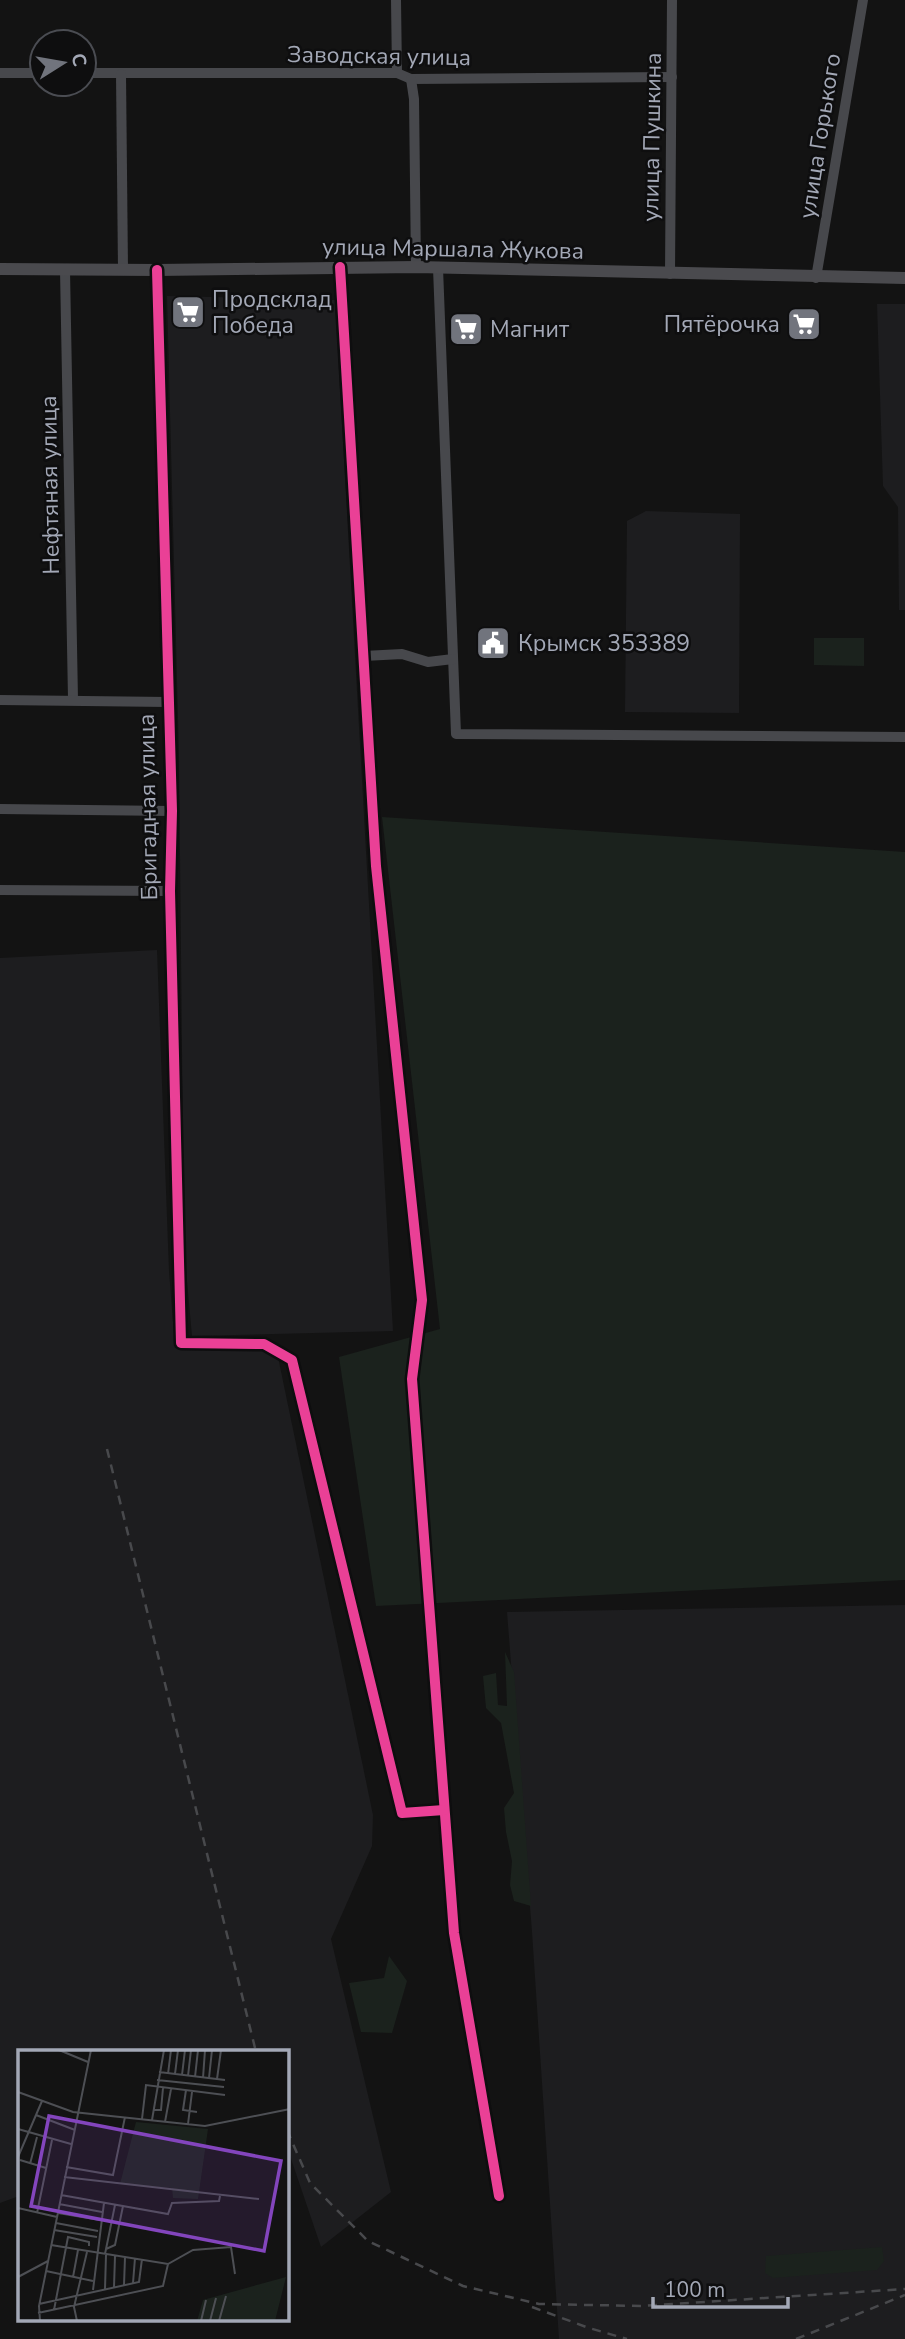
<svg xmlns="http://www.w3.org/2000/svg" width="905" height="2339" font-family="'Nunito Sans',sans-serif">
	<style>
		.built { fill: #1d1d1f }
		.green { fill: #1b221d }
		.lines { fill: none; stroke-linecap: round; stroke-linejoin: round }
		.minor { stroke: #47484c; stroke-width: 10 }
		.major { stroke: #4a4a4e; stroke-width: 12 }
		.rail { stroke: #48494c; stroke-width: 2.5; stroke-dasharray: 9 7; stroke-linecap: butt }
		.cycleway-casing { stroke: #0e0e0f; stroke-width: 15 }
		.cycleway { stroke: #ea4096; stroke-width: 10 }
		.labels { text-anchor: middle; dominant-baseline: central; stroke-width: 5; stroke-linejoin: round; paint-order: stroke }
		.street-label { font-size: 23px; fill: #a3a8b6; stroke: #0e0e0f }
		.poi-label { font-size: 23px; fill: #a3a8b6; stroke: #0e0e0f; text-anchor: start }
		.inset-road { fill: none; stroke: #4d4f54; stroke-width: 2 }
		.view { fill: #8345bd; fill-opacity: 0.15; stroke: #8345bd; stroke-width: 3.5 }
		.inset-edge { fill: none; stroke: #a3a8b6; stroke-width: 3.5 }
	</style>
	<rect width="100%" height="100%" fill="#131313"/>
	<g class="built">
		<polygon points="167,296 335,300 393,1331 192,1336 184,1248 179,757"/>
		<polygon points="877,304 905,304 905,610 899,610 898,507 883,486"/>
		<polygon points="646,511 740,514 739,713 625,712 627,521"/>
		<polygon points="157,950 169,1271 175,1348 250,1346 278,1357 373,1815 372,1846 331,1939 391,2192 321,2247 287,2147 287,2052 19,2052 19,2196 0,2203 0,958"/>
		<polygon points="905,1605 905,2339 559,2339 532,1932 507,1612"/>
	</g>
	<g class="green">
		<polygon points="814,638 864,638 864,666 814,665"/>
		<polygon points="382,817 905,852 905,1580 376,1606 339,1357 440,1329"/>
		<polygon points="505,1652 514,1672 531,1906 514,1901 510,1885 512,1861 506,1832 504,1808 514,1793 501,1723 486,1708 483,1676 496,1673 498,1705 507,1706"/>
		<polygon points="389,1956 407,1981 392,2033 361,2032 349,1983 384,1978"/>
		<polygon points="882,2247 884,2261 877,2270 773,2278 765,2273 766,2256"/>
	</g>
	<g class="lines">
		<g class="minor">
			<polyline points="396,0 397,73"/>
			<polyline points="0,73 42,73"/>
			<polyline points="84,73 397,73 411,79 672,77"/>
			<polyline points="121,74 123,270"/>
			<polyline points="411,79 414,99 416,267"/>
			<polyline points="340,267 376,866 422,1300 412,1379 454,1933 499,2196"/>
			<polyline points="438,268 456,734 905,737"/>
			<polyline points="65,270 73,699"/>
			<polyline points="157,270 172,811 170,891 181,1343 264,1344 292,1360 402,1813 444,1810"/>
			<polyline points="670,274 672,0"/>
			<polyline points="816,278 863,0"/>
			<polyline points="364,656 402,654 428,662 453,659"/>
			<polyline points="0,700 168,702"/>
			<polyline points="0,809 172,811"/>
			<polyline points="0,890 170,891"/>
		</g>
		<polyline class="major" points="0,269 157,270 416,267 905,278"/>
		<g class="rail">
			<polyline points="107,1449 256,2052"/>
			<polyline points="287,2130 310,2183 368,2241 463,2286 539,2304 641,2306 905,2289"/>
			<polyline points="532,2307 589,2328 627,2339"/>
			<polyline points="796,2339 905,2295"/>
		</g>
		<g class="cycleway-casing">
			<g id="cycleway">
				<polyline points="340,267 376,866 422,1300 412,1379 454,1933 499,2196"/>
				<polyline points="157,270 172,811 170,891 181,1343 264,1344 292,1360 402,1813 444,1810"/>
			</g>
		</g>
		<use href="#cycleway" class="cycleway"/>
	</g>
	<defs>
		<g id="supermarket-square" transform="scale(1.75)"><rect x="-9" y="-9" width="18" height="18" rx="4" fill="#71747d" stroke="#0e0e0f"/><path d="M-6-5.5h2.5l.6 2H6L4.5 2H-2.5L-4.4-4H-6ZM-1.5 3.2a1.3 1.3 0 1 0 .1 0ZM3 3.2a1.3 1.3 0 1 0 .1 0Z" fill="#fff"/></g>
		<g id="civic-square" transform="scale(1.75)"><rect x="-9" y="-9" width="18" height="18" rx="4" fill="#71747d" stroke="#0e0e0f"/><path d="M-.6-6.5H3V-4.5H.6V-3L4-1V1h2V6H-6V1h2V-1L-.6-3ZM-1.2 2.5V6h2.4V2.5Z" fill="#fff"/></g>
	</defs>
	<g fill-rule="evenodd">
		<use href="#supermarket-square" x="188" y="312"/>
		<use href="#supermarket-square" x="804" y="324"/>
		<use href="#supermarket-square" x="466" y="329"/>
		<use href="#civic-square" x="493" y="643"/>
	</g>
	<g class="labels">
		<g class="street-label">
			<text transform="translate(379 56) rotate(1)">Заводская улица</text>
			<text transform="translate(820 136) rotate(-81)">улица Горького</text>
			<text transform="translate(652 137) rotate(-89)">улица Пушкина</text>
			<text transform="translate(453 249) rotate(1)">улица Маршала Жукова</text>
			<text transform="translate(50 485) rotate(-91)">Нефтяная улица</text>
			<text transform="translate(148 807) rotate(-91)">Бригадная улица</text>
		</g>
		<g class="poi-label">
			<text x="212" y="299">Продсклад<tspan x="212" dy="26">Победа</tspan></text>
			<text x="780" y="324" text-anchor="end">Пятёрочка</text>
			<text x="490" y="329">Магнит</text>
			<text x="518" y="643">Крымск 353389</text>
		</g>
	</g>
	<g transform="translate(18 2050)">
		<rect width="271" height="271" fill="#131313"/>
		<path d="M118,72L190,79L180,149L155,148L154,138L102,134ZM268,227L257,271H179L185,250Z" fill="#1b221d"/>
		<path class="inset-road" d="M41,0L70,12M141,22L207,30M150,24L153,0M157,24L160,0M164,25L167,0M170,26L173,0M177,27L180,0M185,28L187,0M191,28L194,0M199,29L203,0M139,30L206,37M168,40L165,60L179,62M0,42L55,62L187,76L272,59M136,60H143L145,38M18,65L57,80M124,69L128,35L207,45M134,70L146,0M147,72L153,39M170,74L174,42M0,79L53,94M0,107L24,51M2,110L28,118M12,114L19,87M48,117L95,125L107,67M46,127L241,149M43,145L150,164L154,153L201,151L202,146M41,154L84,162M0,158L39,167M19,163L34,90M40,163L82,170M38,173L80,181M36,180L79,187M33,195L150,214L175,200L213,197L217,224M88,199L97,195L105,156M87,204L97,155M28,221L75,231M0,227L30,211M55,227L60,200M115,233L117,208M106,235L107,207M96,237L97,206M87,239L88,205M75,240L86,153M21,254L121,232L124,209M36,260L50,187L71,192V196M20,263L145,236L150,214M22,271L21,256L73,0M59,271L56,257L69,202M183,271L188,250M192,271L198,248M201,271L208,246"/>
		<path class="view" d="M31,66L263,111L246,201L13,156Z"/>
		<rect width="271" height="271" class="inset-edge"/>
	</g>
	<g transform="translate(63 63) rotate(79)"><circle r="33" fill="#0e0e0f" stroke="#4a4c52" stroke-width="2"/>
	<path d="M0-5L12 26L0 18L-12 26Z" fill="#71747d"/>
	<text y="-10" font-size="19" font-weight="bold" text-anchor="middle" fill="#a3a8b6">С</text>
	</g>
	<path d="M653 2297v10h135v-10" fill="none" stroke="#a3a8b6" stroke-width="3.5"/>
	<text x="664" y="2297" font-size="21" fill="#a3a8b6" stroke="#0e0e0f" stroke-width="5" paint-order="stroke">100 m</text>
</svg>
